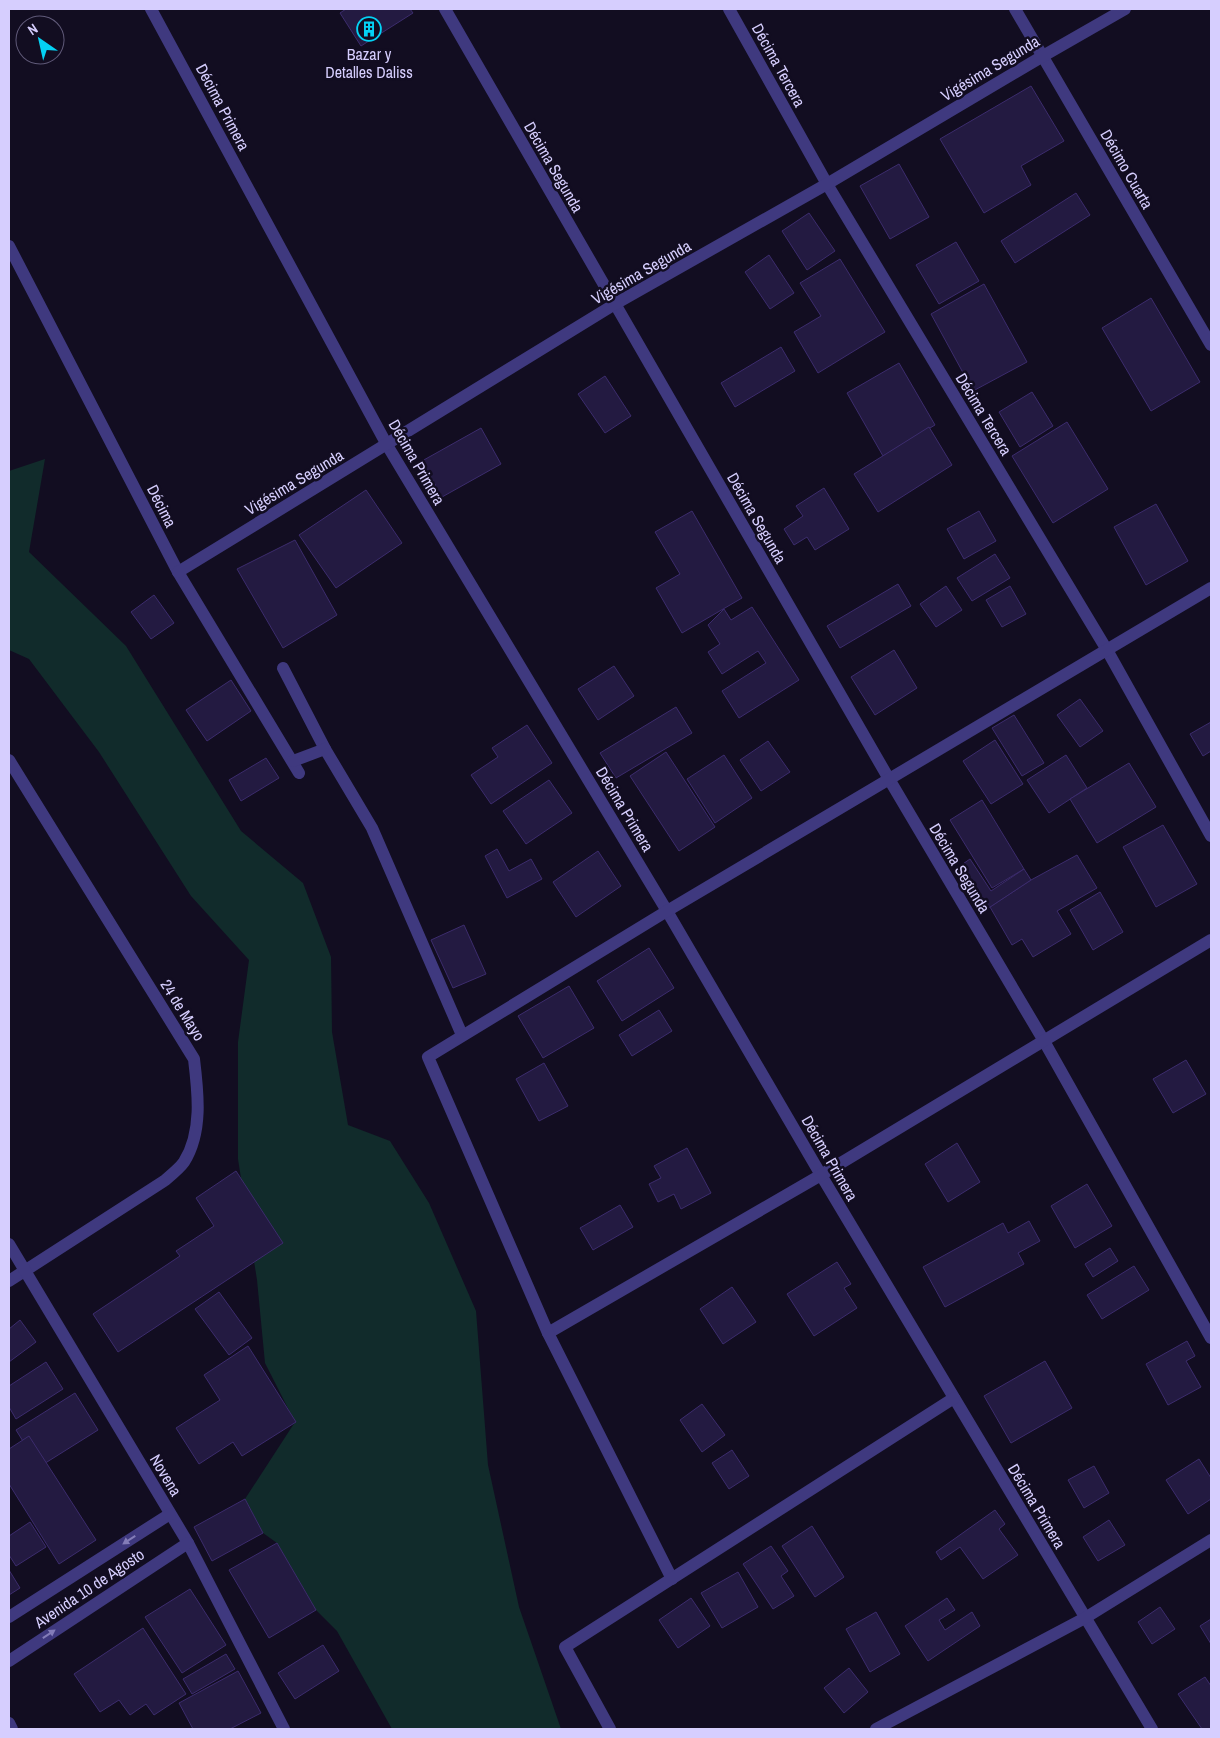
<svg xmlns="http://www.w3.org/2000/svg" width="1220" height="1738" font-family="'Archivo Narrow',sans-serif">
	<style>
		.green { fill: #112b2b }
		.building { fill: #231a41; stroke: #3c2c6d }
		.lines { fill: none; stroke-linecap: round; stroke-linejoin: round }
		.minor { stroke: #3f397f; stroke-width: 12 }
		.oneway { fill: #837cb8 }
		.labels { text-anchor: middle; dominant-baseline: central; stroke-width: 5; stroke-linejoin: round; paint-order: stroke }
		.poi-label { font-size: 16px; fill: #d6cefe; stroke: #120d21 }
		.street-label { font-size: 16px; fill: #d6cefe; stroke: #120d21 }
	</style>
	<rect width="100%" height="100%" fill="#120d21"/>
	<polygon class="green" points="45,459 29,552 126,646 241,831 303,883 331,957 332,1032 348,1125 390,1141 429,1203 476,1311 488,1465 519,1607 561,1729 392,1729 337,1631 316,1610 277,1543 263,1533 245,1499 295,1422 265,1363 257,1280 238,1159 238,1042 249,960 191,896 99,752 29,659 9,650 9,471"/>
	<g class="building">
		<polygon points="346,9 410,9 413,13 361,46 340,13"/>
		<polygon points="1031,86 1064,141 1021,166 1031,185 984,213 940,139"/>
		<polygon points="899,164 929,217 890,239 860,186"/>
		<polygon points="1076,193 1090,215 1015,263 1001,241"/>
		<polygon points="809,213 835,251 807,270 782,231"/>
		<polygon points="956,242 979,281 939,304 916,265"/>
		<polygon points="769,255 794,293 770,309 745,272"/>
		<polygon points="840,259 885,332 818,373 794,332 821,316 800,283"/>
		<polygon points="984,284 1027,362 973,391 931,314"/>
		<polygon points="1151,298 1200,382 1151,411 1102,328"/>
		<polygon points="781,347 795,371 735,407 721,383"/>
		<polygon points="899,363 935,425 883,456 847,393"/>
		<polygon points="605,376 631,416 605,433 578,394"/>
		<polygon points="1032,392 1053,426 1020,447 999,412"/>
		<polygon points="1067,422 1108,489 1053,523 1012,456"/>
		<polygon points="929,427 952,465 878,512 854,474"/>
		<polygon points="481,428 501,464 442,497 422,461"/>
		<polygon points="824,488 849,529 815,550 807,537 794,545 784,529 803,516 796,506"/>
		<polygon points="366,490 402,543 336,588 299,535"/>
		<polygon points="1156,504 1188,561 1146,585 1114,527"/>
		<polygon points="692,511 742,598 682,633 656,588 680,574 655,532"/>
		<polygon points="979,511 996,541 964,559 947,529"/>
		<polygon points="295,540 337,615 283,648 237,569"/>
		<polygon points="995,554 1010,578 972,601 957,578"/>
		<polygon points="898,584 911,606 840,648 827,626"/>
		<polygon points="946,586 962,610 936,627 920,604"/>
		<polygon points="1010,586 1026,614 1002,627 986,600"/>
		<polygon points="154,595 174,623 151,639 131,612"/>
		<polygon points="752,607 799,680 739,718 722,691 766,663 758,651 722,674 708,652 720,644 708,625 724,609 731,620"/>
		<polygon points="894,650 917,688 875,715 851,677"/>
		<polygon points="614,666 634,696 598,720 578,689"/>
		<polygon points="231,680 251,711 207,741 186,710"/>
		<polygon points="1080,699 1103,731 1080,747 1057,715"/>
		<polygon points="676,707 692,733 616,778 600,753"/>
		<polygon points="1014,715 1044,763 1022,776 992,728"/>
		<polygon points="1211,722 1211,751 1203,756 1190,734"/>
		<polygon points="527,725 552,763 491,804 471,775 498,757 492,748"/>
		<polygon points="995,740 1023,784 991,804 963,761"/>
		<polygon points="768,741 790,772 761,791 740,760"/>
		<polygon points="666,752 715,827 679,851 630,776"/>
		<polygon points="724,755 752,798 715,823 687,779"/>
		<polygon points="1066,755 1087,788 1049,813 1027,780"/>
		<polygon points="266,758 279,778 241,801 229,780"/>
		<polygon points="1129,763 1156,807 1097,843 1070,799"/>
		<polygon points="549,780 572,813 526,844 503,811"/>
		<polygon points="982,800 1024,869 992,888 950,820"/>
		<polygon points="1163,825 1197,884 1156,907 1123,847"/>
		<polygon points="497,849 509,871 531,859 542,879 507,898 485,856"/>
		<polygon points="598,851 621,886 576,917 553,882"/>
		<polygon points="1077,855 1097,888 1057,911 1071,934 1033,957 1022,939 1012,945 990,907 1031,880"/>
		<polygon points="970,859 991,891 1024,869 1031,880 984,911 957,868"/>
		<polygon points="1100,892 1123,932 1093,950 1070,910"/>
		<polygon points="464,925 486,974 453,988 431,940"/>
		<polygon points="649,948 674,988 622,1021 597,981"/>
		<polygon points="569,986 594,1028 543,1058 518,1016"/>
		<polygon points="659,1010 672,1031 632,1056 619,1035"/>
		<polygon points="1186,1060 1206,1094 1173,1113 1153,1079"/>
		<polygon points="544,1063 568,1106 539,1121 516,1079"/>
		<polygon points="957,1143 980,1182 948,1202 925,1164"/>
		<polygon points="687,1148 711,1193 681,1209 674,1194 658,1202 649,1184 661,1178 654,1166"/>
		<polygon points="236,1171 283,1243 118,1352 93,1314 180,1256 176,1251 214,1226 196,1198"/>
		<polygon points="1087,1184 1112,1226 1075,1248 1051,1206"/>
		<polygon points="620,1205 633,1227 593,1250 580,1228"/>
		<polygon points="1029,1221 1040,1241 1018,1253 1024,1264 945,1307 923,1267 1003,1223 1008,1233"/>
		<polygon points="1110,1248 1118,1261 1093,1277 1085,1264"/>
		<polygon points="837,1262 851,1284 844,1288 857,1308 814,1336 787,1294"/>
		<polygon points="1134,1266 1149,1290 1102,1319 1087,1295"/>
		<polygon points="732,1287 756,1322 723,1344 700,1309"/>
		<polygon points="219,1292 252,1338 229,1355 195,1309"/>
		<polygon points="20,1320 36,1342 9,1362 9,1329"/>
		<polygon points="1187,1341 1195,1356 1186,1361 1201,1387 1168,1405 1146,1364"/>
		<polygon points="248,1346 296,1422 242,1456 233,1442 199,1464 176,1428 220,1400 204,1375"/>
		<polygon points="1045,1361 1072,1408 1011,1443 984,1396"/>
		<polygon points="46,1362 63,1389 16,1419 9,1407 9,1386"/>
		<polygon points="75,1393 98,1430 39,1467 16,1430"/>
		<polygon points="702,1404 725,1435 702,1452 680,1420"/>
		<polygon points="29,1436 96,1540 59,1564 9,1484 9,1449"/>
		<polygon points="732,1450 749,1476 729,1489 712,1463"/>
		<polygon points="1199,1459 1211,1478 1211,1499 1188,1514 1166,1480"/>
		<polygon points="1094,1466 1109,1493 1084,1508 1068,1480"/>
		<polygon points="245,1499 263,1533 212,1561 194,1527"/>
		<polygon points="995,1510 1005,1524 999,1529 1018,1555 983,1579 960,1547 941,1560 936,1552"/>
		<polygon points="1109,1520 1125,1545 1098,1561 1083,1537"/>
		<polygon points="30,1522 46,1547 16,1566 9,1555 9,1536"/>
		<polygon points="812,1526 844,1577 815,1597 782,1546"/>
		<polygon points="277,1543 316,1610 269,1638 229,1570"/>
		<polygon points="771,1546 788,1571 781,1576 794,1596 773,1609 743,1564"/>
		<polygon points="9,1570 20,1588 9,1595"/>
		<polygon points="738,1572 758,1607 722,1628 701,1593"/>
		<polygon points="190,1589 226,1645 182,1673 145,1617"/>
		<polygon points="691,1598 710,1626 678,1648 659,1620"/>
		<polygon points="947,1598 955,1610 939,1620 945,1630 972,1612 980,1626 928,1661 905,1626"/>
		<polygon points="1160,1607 1175,1629 1152,1644 1138,1622"/>
		<polygon points="876,1612 900,1654 870,1672 846,1629"/>
		<polygon points="1211,1619 1211,1644 1200,1626"/>
		<polygon points="143,1628 186,1694 154,1715 146,1704 130,1715 119,1700 100,1712 74,1674"/>
		<polygon points="323,1645 339,1671 295,1699 278,1673"/>
		<polygon points="226,1654 235,1669 192,1694 183,1679"/>
		<polygon points="849,1668 868,1692 844,1713 824,1688"/>
		<polygon points="238,1671 261,1713 230,1729 193,1729 179,1703"/>
		<polygon points="1205,1677 1211,1686 1211,1729 1202,1729 1178,1694"/>
	</g>
	<g class="lines">
		<g class="minor">
			<polyline points="151,9 387,445 667,911 821,1175 1152,1729"/>
			<polyline points="445,9 889,779 1044,1041 1211,1338"/>
			<polyline points="729,9 827,184 1107,650 1211,836"/>
			<polyline points="1015,9 1211,345"/>
			<polyline points="9,246 178,572 299,773"/>
			<polyline points="178,572 615,304 827,184 1043,56 1125,9"/>
			<polyline points="283,668 325,749"/>
			<path d="M9,760L194,1059C198,1092 203,1132 184,1162C179,1169 170,1176 164,1181L9,1281"/>
			<polyline points="293,761 325,749 372,828 462,1035"/>
			<polyline points="9,1244 188,1543 284,1729"/>
			<polyline points="548,1333 821,1175 1211,940"/>
			<polyline points="672,1579 548,1333 428,1057 667,911 1211,588"/>
			<polyline points="9,1617 170,1514"/>
			<polyline points="9,1661 188,1543"/>
			<polyline points="9,1723 12,1729"/>
			<polyline points="610,1729 565,1647 954,1398"/>
			<polyline points="876,1729 1085,1618 1211,1540"/>
		</g>
	</g>
	<defs><path id="oneway-solid" d="M-6-.8H1V-3.2L6.5 0L1 3.2V.8H-6Z" transform="scale(1.25)"/></defs>
	<g class="oneway">
		<use href="#oneway-solid" transform="translate(129 1540) rotate(147)"/>
		<use href="#oneway-solid" transform="translate(49 1634) rotate(-34)"/>
	</g>
	<defs>
		<g id="building-ring" transform="scale(1.25)"><circle r="9.5" fill="#120d21" stroke="#04d2f4" stroke-width="1.5"/><path d="M-4-6H4V6H1V3H-1V6H-4ZM-2.5-4.3h1.7v1.8h-1.7ZM.8-4.3h1.7v1.8H.8ZM-2.5-1h1.7V.8h-1.7ZM.8-1h1.7V.8H.8Z" fill="#04d2f4"/></g>
	</defs>
	<g fill-rule="evenodd">
		<use href="#building-ring" x="369" y="29"/>
	</g>
	<g class="labels">
		<g class="poi-label">
			<text x="369" y="54">Bazar y<tspan x="369" dy="18">Detalles Daliss</tspan></text>
		</g>
		<g class="street-label">
			<text transform="translate(779 65) rotate(61)">Décima Tercera</text>
			<text transform="translate(990 68) rotate(-31)">Vigésima Segunda</text>
			<text transform="translate(223 107) rotate(62)">Décima Primera</text>
			<text transform="translate(554 167) rotate(60)">Décima Segunda</text>
			<text transform="translate(1127 169) rotate(60)">Décimo Cuarta</text>
			<text transform="translate(641 272) rotate(-30)">Vigésima Segunda</text>
			<text transform="translate(984 414) rotate(59)">Décima Tercera</text>
			<text transform="translate(417 462) rotate(60)">Décima Primera</text>
			<text transform="translate(294 482) rotate(-31)">Vigésima Segunda</text>
			<text transform="translate(162 506) rotate(63)">Décima</text>
			<text transform="translate(757 518) rotate(60)">Décima Segunda</text>
			<text transform="translate(625 809) rotate(59)">Décima Primera</text>
			<text transform="translate(960 868) rotate(59)">Décima Segunda</text>
			<text transform="translate(183 1010) rotate(58)">24 de Mayo</text>
			<text transform="translate(830 1158) rotate(60)">Décima Primera</text>
			<text transform="translate(166 1475) rotate(59)">Novena</text>
			<text transform="translate(1037 1506) rotate(59)">Décima Primera</text>
			<text transform="translate(89 1588) rotate(-34)">Avenida 10 de Agosto</text>
		</g>
	</g>
	<rect width="1220" height="1738" fill="none" stroke="#d6cefe" stroke-width="20"/>
	<g transform="translate(40 40) rotate(326)"><circle r="24" fill="#120d21" stroke="#605a79"/>
	<path d="M0-4L9 19L0 12L-9 19Z" fill="#04d2f4"/>
	<text y="-8" font-size="14" font-weight="bold" text-anchor="middle" fill="#d6cefe">N</text>
	</g>
</svg>
